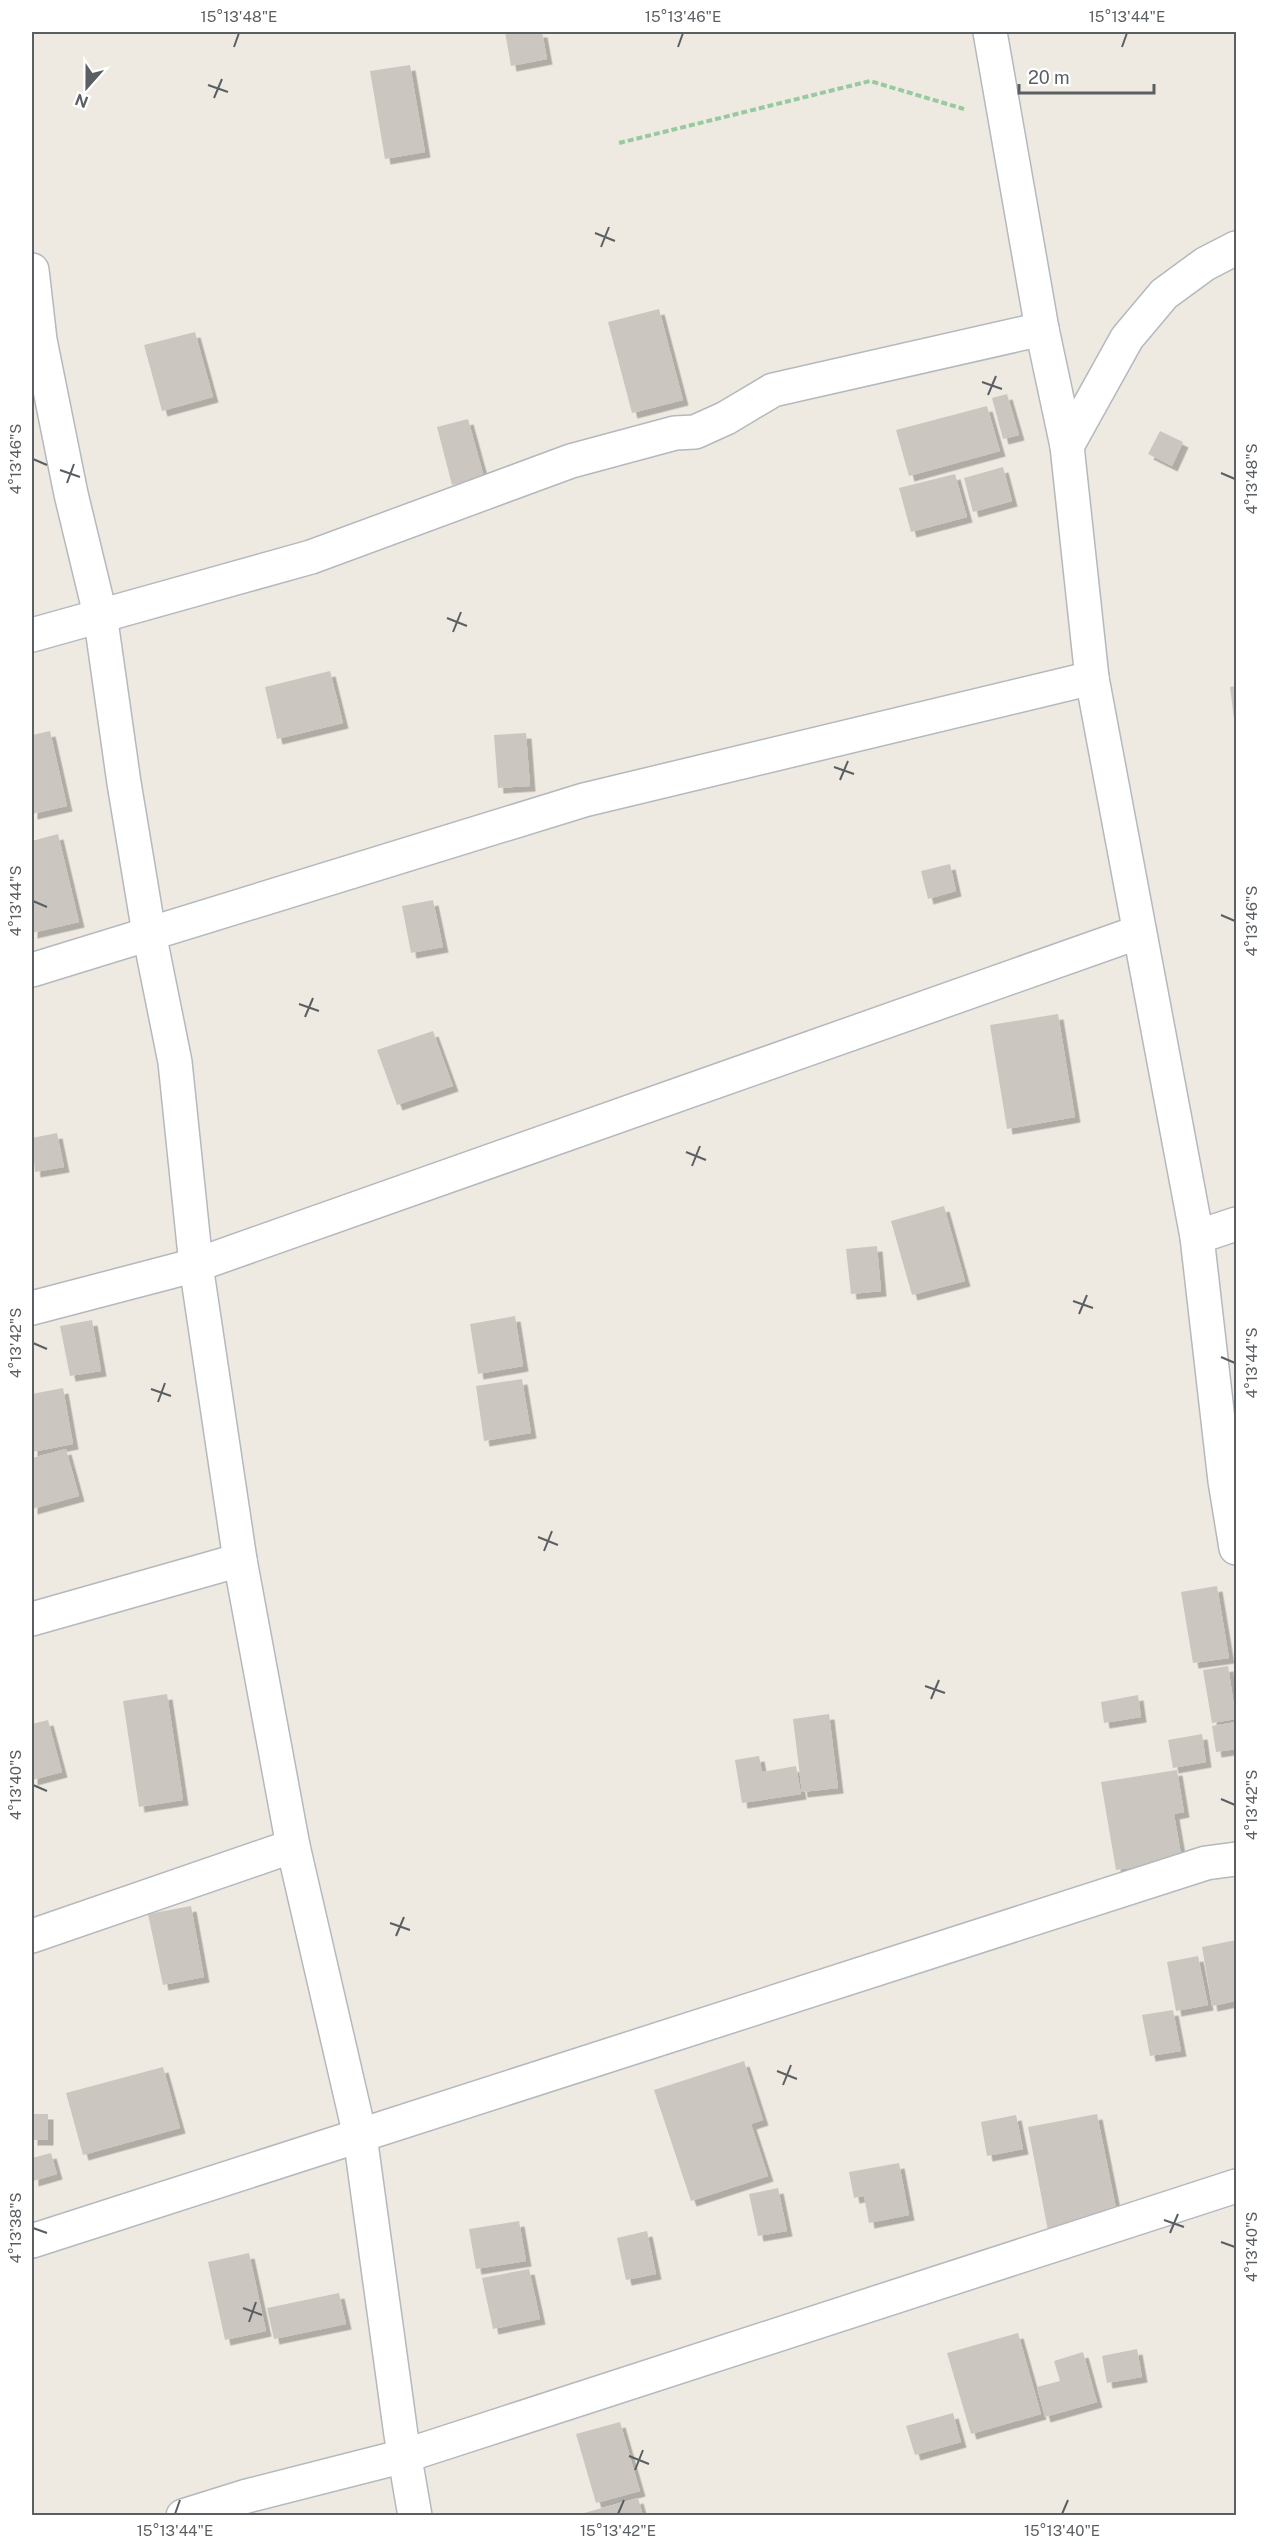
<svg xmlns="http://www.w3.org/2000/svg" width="1268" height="2547" font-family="'Public Sans',sans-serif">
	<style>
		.building { fill: #cbc7c0; filter: url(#shadow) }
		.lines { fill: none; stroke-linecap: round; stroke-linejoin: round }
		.minor-casing { stroke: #b4b9bd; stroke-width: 36 }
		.path { stroke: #97ca9f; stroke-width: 4; stroke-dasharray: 6 3; stroke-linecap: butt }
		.minor { stroke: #fff; stroke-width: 33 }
		.ticks { fill: none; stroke: #5a5f63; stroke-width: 2 }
		.neatline { fill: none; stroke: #5a5f63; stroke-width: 2 }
		.ticks-label { font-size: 15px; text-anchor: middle; fill: #5a5f63 }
	</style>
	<defs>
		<filter id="shadow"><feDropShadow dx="5.5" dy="5.5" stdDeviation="0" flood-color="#0004"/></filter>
	</defs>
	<rect width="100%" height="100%" fill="#eeeae1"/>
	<g class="building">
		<polygon points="505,32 542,32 547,59 511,66"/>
		<polygon points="410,65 425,152 385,159 370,71"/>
		<polygon points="659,309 683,400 632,413 608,322"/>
		<polygon points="195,332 213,397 162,411 144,345"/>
		<polygon points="1007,394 1019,435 1003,439 992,398"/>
		<polygon points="987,406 1000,451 909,476 896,430"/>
		<polygon points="468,419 484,477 452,485 437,427"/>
		<polygon points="1160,431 1183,442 1172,466 1148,454"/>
		<polygon points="1003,467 1012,501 973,512 964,478"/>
		<polygon points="955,474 967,517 911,532 899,488"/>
		<polygon points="330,671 343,723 277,739 265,687"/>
		<polygon points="1236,686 1236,718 1234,719 1230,687"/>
		<polygon points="50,731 67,806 32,814 32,735"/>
		<polygon points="526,733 530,786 498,788 494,735"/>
		<polygon points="58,834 79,922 32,933 32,841"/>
		<polygon points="950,864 956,891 928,899 921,871"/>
		<polygon points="433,900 443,947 411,953 402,906"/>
		<polygon points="1058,1014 1075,1117 1007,1129 990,1025"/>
		<polygon points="433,1031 453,1086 397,1105 377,1050"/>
		<polygon points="57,1133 64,1167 35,1172 32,1138"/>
		<polygon points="944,1206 965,1281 912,1295 891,1221"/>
		<polygon points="877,1246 881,1291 851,1294 846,1249"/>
		<polygon points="515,1316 523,1366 478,1374 470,1324"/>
		<polygon points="92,1320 101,1371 70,1376 60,1326"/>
		<polygon points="522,1379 531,1433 484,1441 476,1386"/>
		<polygon points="63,1388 73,1444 32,1452 32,1394"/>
		<polygon points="66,1449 79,1496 32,1509 32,1458"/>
		<polygon points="1217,1586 1229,1658 1193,1663 1181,1592"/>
		<polygon points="1228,1666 1236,1719 1212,1723 1203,1670"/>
		<polygon points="167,1694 183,1800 139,1807 123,1701"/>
		<polygon points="1138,1695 1141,1717 1104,1723 1101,1702"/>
		<polygon points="829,1714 838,1788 802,1792 793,1719"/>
		<polygon points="48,1720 62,1772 32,1780 32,1724"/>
		<polygon points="1236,1722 1236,1749 1216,1752 1212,1726"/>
		<polygon points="1202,1734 1206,1762 1173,1768 1168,1740"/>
		<polygon points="759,1756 762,1772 796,1766 801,1794 742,1803 735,1760"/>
		<polygon points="1177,1770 1184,1812 1174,1814 1182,1860 1116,1870 1101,1782"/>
		<polygon points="191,1906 204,1977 163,1985 148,1914"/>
		<polygon points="1236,1940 1236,2001 1212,2006 1202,1947"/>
		<polygon points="1198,1956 1208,2005 1176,2011 1167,1962"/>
		<polygon points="1173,2010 1181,2051 1150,2056 1142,2015"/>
		<polygon points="744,2061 763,2120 751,2124 768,2176 691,2201 654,2090"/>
		<polygon points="163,2067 180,2128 83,2155 66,2093"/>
		<rect x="32" y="2114" width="16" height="26"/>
		<polygon points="1097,2114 1118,2218 1048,2231 1028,2127"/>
		<polygon points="1016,2115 1023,2149 987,2156 981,2122"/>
		<polygon points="51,2153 57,2174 33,2181 32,2158"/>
		<polygon points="899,2163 909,2215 869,2223 864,2196 854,2198 849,2172"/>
		<polygon points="778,2188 787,2231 758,2236 749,2194"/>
		<polygon points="519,2221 526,2261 476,2269 469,2229"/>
		<polygon points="647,2231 656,2274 626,2280 617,2238"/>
		<polygon points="249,2253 266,2331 225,2340 208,2262"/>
		<polygon points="529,2269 540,2319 493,2329 482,2278"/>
		<polygon points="339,2293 346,2324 274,2339 267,2308"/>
		<polygon points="1018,2333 1041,2414 971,2434 947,2353"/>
		<polygon points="1137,2349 1142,2377 1107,2383 1102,2356"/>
		<polygon points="1083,2352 1097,2402 1045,2417 1037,2387 1060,2381 1054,2361"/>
		<polygon points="953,2413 961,2442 915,2455 906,2426"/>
		<polygon points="620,2422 640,2491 596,2503 576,2434"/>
		<polygon points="638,2498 643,2516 578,2516 577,2515"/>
	</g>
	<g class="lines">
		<g class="minor-casing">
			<g id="minor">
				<polyline points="990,32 1042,329 1067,446"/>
				<polyline points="1236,248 1205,264 1164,294 1127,338 1067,446 1092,678 1197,1237 1225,1481 1236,1548"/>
				<polyline points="32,270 40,340 71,494 100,614 124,783 149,933 175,1062 196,1265 240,1560 293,1846 360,2136 401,2435 415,2516"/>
				<polyline points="32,635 311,557 571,461 675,433 695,432 726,418 773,390 1042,329"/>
				<polyline points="32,970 584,800 1092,678"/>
				<polyline points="1197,1237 1236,1224"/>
				<polyline points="32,1308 196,1265 1139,932"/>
				<polyline points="32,1619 240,1560"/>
				<polyline points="32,1936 293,1846"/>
				<polyline points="32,2241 1206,1863 1236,1859"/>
				<polyline points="183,2516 247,2496 404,2456 1236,2186"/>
			</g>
		</g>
		<polyline class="path" points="619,143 870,81 964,109"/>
		<use href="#minor" class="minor"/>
	</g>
	<path class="ticks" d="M234,47L239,33M678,47L683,33M1122,47L1127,33M208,85L228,92M214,98L222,79M595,233L615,241M601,247L609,227M982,382L1002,389M988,395L996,376M33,459L47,465M60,470L80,477M1221,473L1235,479M67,483L74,464M447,618L467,626M453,632L461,612M834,767L854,774M840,780L848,761M33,901L47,907M1221,915L1235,921M299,1004L319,1011M305,1017L313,998M686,1152L706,1160M692,1166L700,1146M1073,1301L1093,1308M1079,1314L1087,1295M33,1343L47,1349M1221,1357L1235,1363M151,1389L171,1396M158,1402L165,1383M538,1537L558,1545M544,1551L552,1531M925,1686L945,1693M931,1699L939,1680M33,1785L47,1791M1221,1799L1235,1805M390,1923L410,1930M396,1936L404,1917M777,2071L797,2079M783,2085L791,2065M1164,2220L1184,2227M33,2228L47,2233M1170,2233L1178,2214M1221,2242L1235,2247M243,2308L262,2315M249,2322L256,2302M629,2456L649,2464M635,2470L643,2450M175,2514L180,2500M618,2514L624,2500M1062,2514L1068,2500"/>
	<rect width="1268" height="2547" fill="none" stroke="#ffffff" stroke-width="66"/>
	<g transform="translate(87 87) rotate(201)" stroke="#ffffff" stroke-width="4.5" paint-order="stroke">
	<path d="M0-4.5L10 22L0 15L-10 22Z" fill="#5a5f63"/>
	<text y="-9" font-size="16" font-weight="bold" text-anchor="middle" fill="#5a5f63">N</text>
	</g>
	<path d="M1019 84v9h135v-9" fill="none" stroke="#5a5f63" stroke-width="3"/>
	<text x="1028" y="84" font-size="18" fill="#5a5f63" stroke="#ffffff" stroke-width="4.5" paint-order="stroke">20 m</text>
	<rect x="33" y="33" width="1202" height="2481" class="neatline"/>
	<g class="ticks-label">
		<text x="239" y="22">15°13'48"E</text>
		<text x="683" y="22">15°13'46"E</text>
		<text x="1127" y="22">15°13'44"E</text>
		<text transform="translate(16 459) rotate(-90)" y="5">4°13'46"S</text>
		<text transform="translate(1252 479) rotate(-90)" y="5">4°13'48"S</text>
		<text transform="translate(16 901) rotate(-90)" y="5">4°13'44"S</text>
		<text transform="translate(1252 921) rotate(-90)" y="5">4°13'46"S</text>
		<text transform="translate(16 1343) rotate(-90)" y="5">4°13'42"S</text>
		<text transform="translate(1252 1363) rotate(-90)" y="5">4°13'44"S</text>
		<text transform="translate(16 1785) rotate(-90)" y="5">4°13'40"S</text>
		<text transform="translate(1252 1805) rotate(-90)" y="5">4°13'42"S</text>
		<text transform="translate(16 2228) rotate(-90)" y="5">4°13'38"S</text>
		<text transform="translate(1252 2247) rotate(-90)" y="5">4°13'40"S</text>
		<text x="175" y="2536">15°13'44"E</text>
		<text x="618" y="2536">15°13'42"E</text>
		<text x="1062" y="2536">15°13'40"E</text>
	</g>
</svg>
